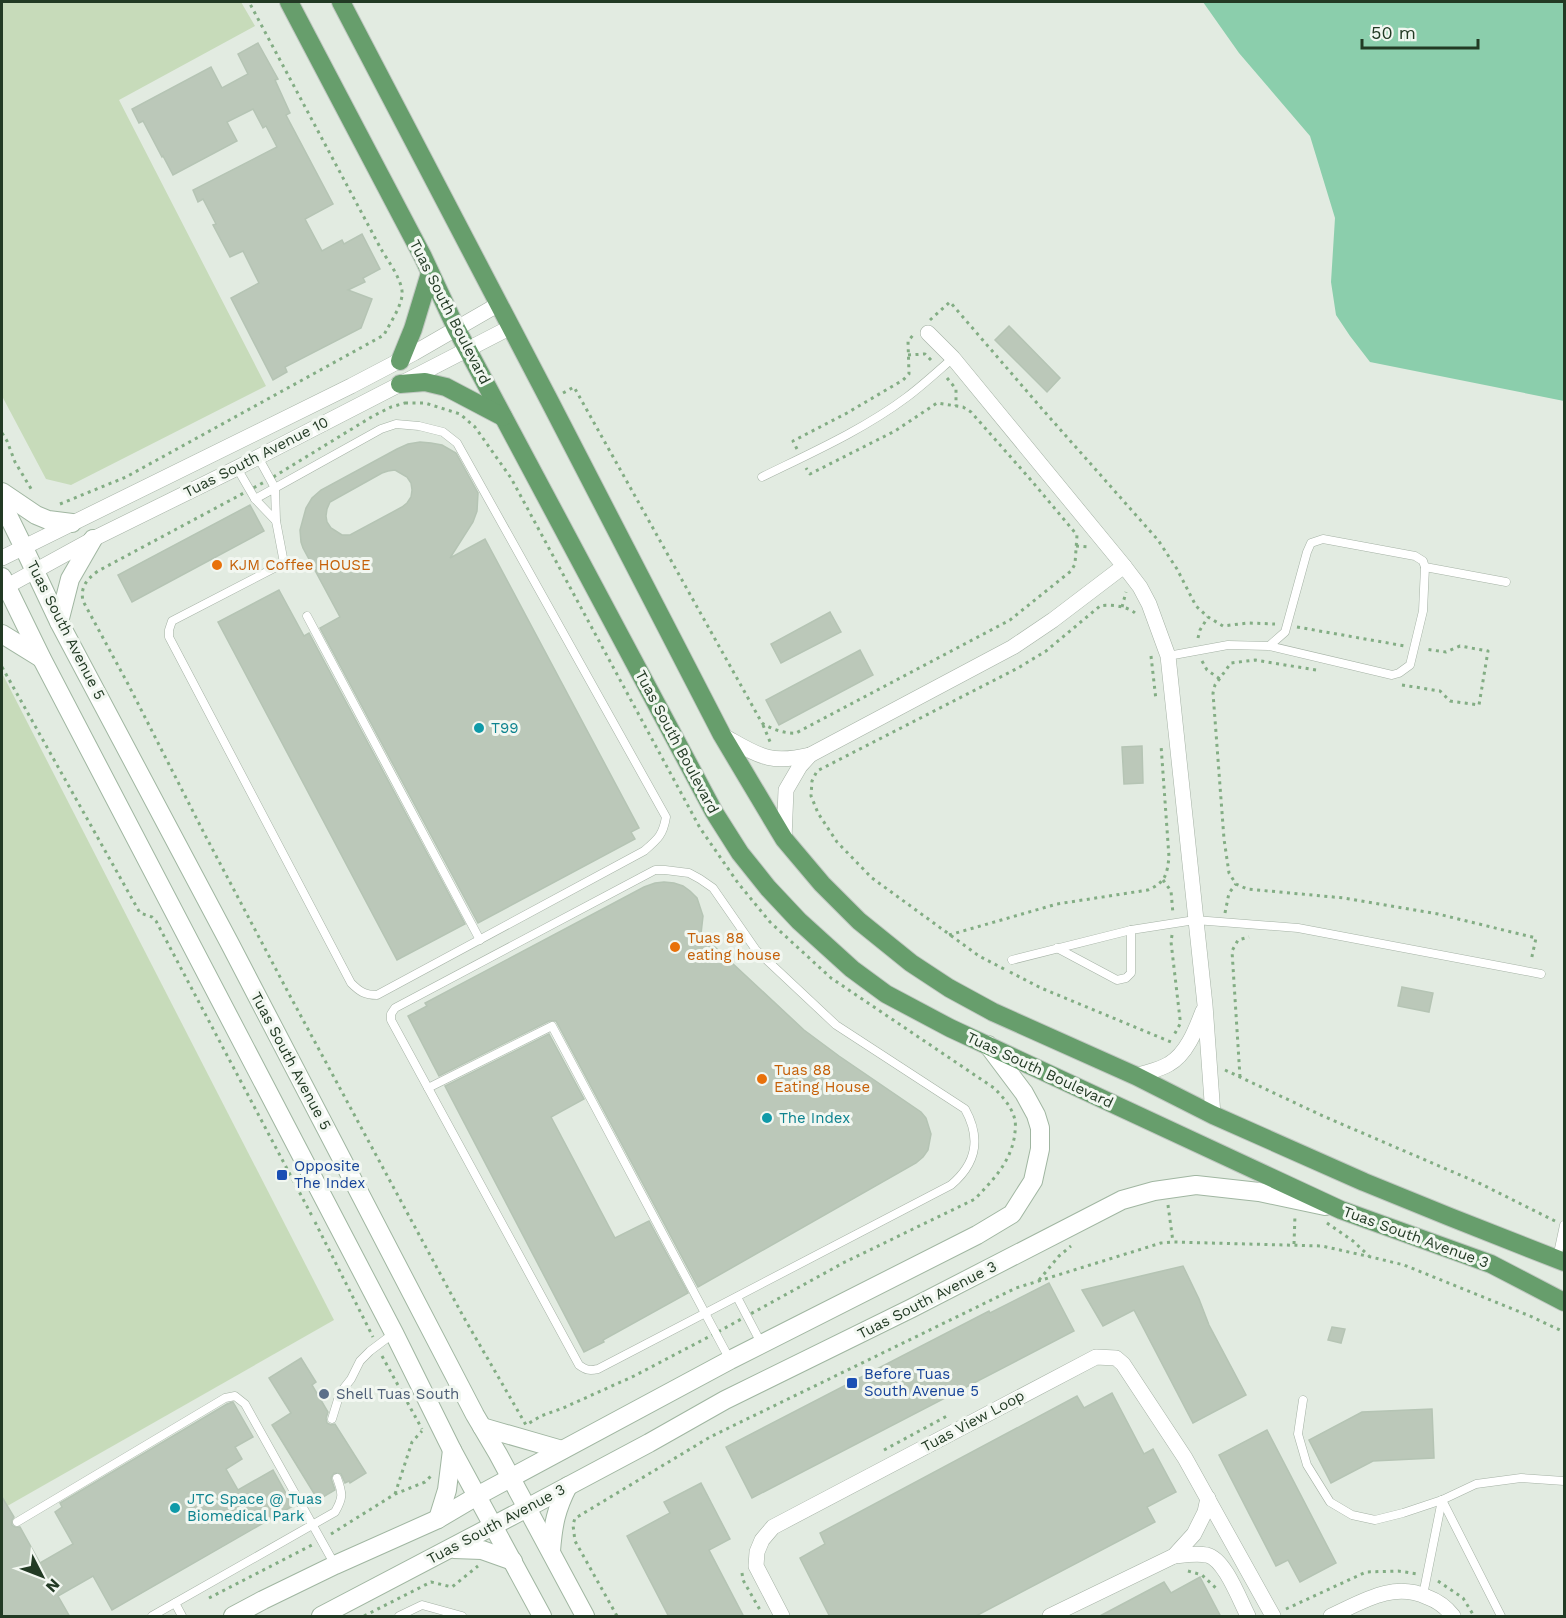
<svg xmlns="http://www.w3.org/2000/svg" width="1566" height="1618" font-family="'Work Sans',sans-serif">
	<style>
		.green { fill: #c7dbba }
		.water { fill: #8bceac }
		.building { fill: #bbc8b9; stroke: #b5c4b4; stroke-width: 1.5; fill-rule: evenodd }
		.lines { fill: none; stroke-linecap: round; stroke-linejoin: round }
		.lane-casing { stroke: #a5b2a5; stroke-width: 9 }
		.street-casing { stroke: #a5b2a5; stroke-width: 16 }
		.secondary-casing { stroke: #a0b6a1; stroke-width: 20 }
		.primary-casing { stroke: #c1c8c2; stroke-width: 20 }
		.path { stroke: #83ad84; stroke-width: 3; stroke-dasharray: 3 4.5; stroke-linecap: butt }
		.lane { stroke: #fff; stroke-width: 8 }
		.street { stroke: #fff; stroke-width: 15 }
		.secondary { stroke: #fff; stroke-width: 18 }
		.primary { stroke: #679e6c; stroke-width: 18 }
		.food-dot { fill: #e8710a; stroke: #f2f7f1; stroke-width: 2 }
		.culture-dot { fill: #0f9aa8; stroke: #f2f7f1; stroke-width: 2 }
		.transit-dot { fill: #1a4fb4; stroke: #f2f7f1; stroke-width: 2 }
		.service-dot { fill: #5c6f8a; stroke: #f2f7f1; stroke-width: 2 }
		.labels { text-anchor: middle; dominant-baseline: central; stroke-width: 6; stroke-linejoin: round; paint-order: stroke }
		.street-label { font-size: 15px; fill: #223a24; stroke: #f2f7f1 }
		.food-label { font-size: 15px; fill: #c56008; stroke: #f2f7f1; text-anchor: start }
		.culture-label { font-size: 15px; fill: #0d838f; stroke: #f2f7f1; text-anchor: start }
		.transit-label { font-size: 15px; fill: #164399; stroke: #f2f7f1; text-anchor: start }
		.service-label { font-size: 15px; fill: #4e5e75; stroke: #f2f7f1; text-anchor: start }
	</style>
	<rect width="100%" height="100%" fill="#e2ebe1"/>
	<g class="green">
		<polygon points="2,2 241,2 255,26 119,100 266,386 71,485 46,479 2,396"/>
		<polygon points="2,673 334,1320 2,1509"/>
	</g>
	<polygon class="water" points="1203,2 1564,2 1564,401 1370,362 1350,336 1336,315 1331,282 1335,218 1310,136 1239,53"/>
	<g class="building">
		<polygon points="258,43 278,79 275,80 290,113 286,115 333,204 305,219 322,251 342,240 344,244 362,234 380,269 363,278 365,282 348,290 372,299 361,328 285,367 287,372 273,380 231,298 259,283 243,251 230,257 213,225 216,224 203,199 198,202 193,190 277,147 266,126 263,128 253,109 227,122 237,141 173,175 163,156 162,157 143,121 139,123 132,109 211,67 222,88 248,74 238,54"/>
		<polygon points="1009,326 1060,378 1047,392 995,340"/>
		<path d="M420,442L431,443L442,445L456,453L478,493L477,511L473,522L450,558L485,539L639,828L631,832L635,839L478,923L320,628L340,617L303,548L301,542L300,530L306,508L312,498L321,490L397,449L408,444ZM395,470L407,477L411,483L412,490L411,497L407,503L402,507L350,535H342L331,528L327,522L326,516L327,509L330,502L382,473L388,471Z"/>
		<polygon points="250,505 264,531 132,602 118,575"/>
		<polygon points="279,590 304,636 309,633 465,924 397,960 218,622"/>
		<polygon points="830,612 841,632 781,663 771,644"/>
		<polygon points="860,650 873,675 779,725 766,700"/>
		<polygon points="1142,746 1143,783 1124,784 1122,747"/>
		<polygon points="664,882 674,883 683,886 690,891 697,898 703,916 701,934 804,1030 839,1056 921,1112 926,1118 931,1134 928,1150 923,1157 916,1163 698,1287 556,1021 549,1021 439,1076 408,1016 427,1006 425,1003 644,887 655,883"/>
		<polygon points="1402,987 1433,993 1429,1012 1398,1006"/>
		<polygon points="549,1034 584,1099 551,1117 615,1238 649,1221 688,1293 603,1340 604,1342 584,1352 445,1086"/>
		<polygon points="1183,1266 1199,1299 1209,1325 1246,1395 1193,1423 1134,1310 1103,1326 1082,1290"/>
		<polygon points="1049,1283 1074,1331 752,1498 726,1447 989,1311 990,1313"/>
		<polygon points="1332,1327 1345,1329 1341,1343 1328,1340"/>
		<polygon points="301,1358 316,1382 312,1385 328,1412 326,1418 327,1423 331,1425 335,1424 366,1473 350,1483 349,1481 345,1483 341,1474 334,1473 331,1478 335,1490 318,1500 272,1425 291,1413 269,1378"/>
		<polygon points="1112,1393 1144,1454 1153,1449 1176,1492 1147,1507 1155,1522 974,1617 830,1617 800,1558 825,1544 820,1533 1077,1396 1084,1408"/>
		<polygon points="233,1402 253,1437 235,1447 242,1459 226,1469 238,1490 273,1470 293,1506 112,1610 93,1576 58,1596 70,1617 2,1617 2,1497 14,1517 12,1520 12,1525 15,1527 20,1527 40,1563 73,1544 55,1512 62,1507 60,1503 227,1404"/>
		<polygon points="1432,1409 1434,1458 1373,1461 1331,1483 1309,1440 1362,1412"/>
		<polygon points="1267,1430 1336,1563 1300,1582 1288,1560 1276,1566 1219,1455"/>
		<polygon points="701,1483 730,1539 709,1550 744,1617 669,1617 627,1536 670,1513 664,1502"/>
		<polygon points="1200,1577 1221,1617 1098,1617 1164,1582 1171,1593"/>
	</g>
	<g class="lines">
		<g class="lane-casing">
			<g id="lane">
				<polyline points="237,468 255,499 276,521"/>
				<path d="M762,477C811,453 863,430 907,397C923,385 938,371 953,358"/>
				<path d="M255,499L381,429L396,424L419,426L443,432L457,443L666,817C663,835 658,839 644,851L377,995C365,995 360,992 351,983L169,637V630L172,621L284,563L276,521L275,488L258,457"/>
				<polyline points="1425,567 1506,582"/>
				<polyline points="307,616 480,940"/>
				<polyline points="1168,656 1228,645 1269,646 1392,675 1399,673 1410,665 1423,611 1425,567 1423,561 1415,556 1323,539 1311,543 1307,552 1285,632 1269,646"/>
				<path d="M655,870H665L689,873L700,879L713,888L756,950L836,1025L965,1109C981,1138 977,1163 951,1185L598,1369C589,1371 586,1370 579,1365L391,1020V1014L395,1008Z"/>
				<polyline points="1057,948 1117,980 1126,978 1131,973 1131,930"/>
				<polyline points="1012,960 1131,930 1195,920 1298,928 1541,974"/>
				<polyline points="428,1088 552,1026 730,1360"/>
				<polyline points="1557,1258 1564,1225"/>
				<polyline points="737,1297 761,1343"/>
				<polyline points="1303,1400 1298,1434 1307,1465 1330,1502 1352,1515 1375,1520 1403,1513 1442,1500 1476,1484 1521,1478 1564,1481"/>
				<polyline points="332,1419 340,1393 351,1379 360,1361 370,1351 394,1333"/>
				<polyline points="1442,1500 1501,1616"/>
				<polyline points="17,1522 225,1398 235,1396 245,1404 335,1565"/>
				<polyline points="1423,1595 1442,1500"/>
				<polyline points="175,1603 182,1616"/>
				<path d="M152,1616L335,1512C343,1498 343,1494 337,1478"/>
				<polyline points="399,1616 422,1605 462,1616"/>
			</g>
		</g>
		<g class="street-casing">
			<g id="street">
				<polyline points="928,333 953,358 1124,566 1140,587 1149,604 1168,656 1205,1005 1213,1115"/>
				<polyline points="2,558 351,386 414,353 499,304"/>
				<polyline points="2,589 93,539 237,468 511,327"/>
				<path d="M722,735C758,755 768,765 810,755L1013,647L1053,620L1124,566"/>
				<polyline points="784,839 786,790 800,766 810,755"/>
				<path d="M1136,1076C1147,1072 1159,1070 1169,1064C1187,1054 1196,1029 1203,1011"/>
				<path d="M1174,1556C1184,1555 1196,1553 1207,1555C1225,1559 1240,1601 1248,1616"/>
				<polyline points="782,1616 756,1566 757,1552 762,1540 773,1527 1096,1357 1116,1358 1123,1364 1185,1458 1273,1616"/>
				<polyline points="1050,1616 1174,1556 1194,1534 1205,1512 1208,1498"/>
				<path d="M1331,1616C1362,1602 1393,1581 1427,1597C1438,1601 1446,1607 1453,1616"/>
			</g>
		</g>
		<g class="secondary-casing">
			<g id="secondary">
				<polyline points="2,492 36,515 48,520 72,523"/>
				<polyline points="2,503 24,548 59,622 230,944 475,1415 498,1454 585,1616"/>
				<polyline points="2,577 42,659 394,1333 452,1450 542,1616"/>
				<polyline points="59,622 70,579 93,539"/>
				<polyline points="2,634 41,658"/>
				<polyline points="482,1427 562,1450"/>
				<polyline points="438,1519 447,1490 452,1450"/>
				<polyline points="454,1549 482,1550 513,1561"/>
				<path d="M551,1551C553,1525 556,1509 568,1486"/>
				<polyline points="233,1616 263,1600 335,1565 438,1519 477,1496 730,1360 977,1235 1012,1214 1033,1181 1040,1149 1040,1128 1036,1115 1024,1093 988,1045"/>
				<polyline points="321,1616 527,1508 649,1443 725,1400 912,1308 1122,1200 1154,1191 1196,1185 1259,1192 1325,1206"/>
			</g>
		</g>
		<g class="primary-casing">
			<g id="primary">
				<polyline points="289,2 423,257 456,328 714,812 740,853 768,888 799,921 852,969 886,994 950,1028 1341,1210 1491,1264 1564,1302"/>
				<polyline points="341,2 549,400 722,735 784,839 822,884 859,921 911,963 949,988 993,1012 1136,1076 1213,1115 1364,1182 1450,1217 1564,1262"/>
				<polyline points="400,361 413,329 430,273"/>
				<polyline points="400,384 425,382 446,387 503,417"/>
			</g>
		</g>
		<g class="path">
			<polyline points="930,320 950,302 1043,410 1158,540 1177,569 1196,606 1208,617 1223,626 1248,623 1275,624"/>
			<polyline points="908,355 925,354 933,362"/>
			<polyline points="947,378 956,389 956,406"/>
			<path d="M563,393L574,387L762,723C771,729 786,734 796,733L1010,620L1071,571L1075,564L1077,535L1030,479L971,412L963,407L937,403L895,431L810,474L806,468"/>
			<path d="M405,403H425L460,414L475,427L511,478L700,828L738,883L770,922L831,978L994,1088C1003,1097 1012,1107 1015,1120C1016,1126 1015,1133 1014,1139C1009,1164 992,1181 975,1199L843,1263L716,1333L634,1376L563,1408L541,1416L526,1425L463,1316L289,994L205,835L128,684L83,601C80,587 87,579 98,571L270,479L373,416L391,407Z"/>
			<polyline points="2,433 7,441 15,462 33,492"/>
			<polyline points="797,449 793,441 847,413 903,380 909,374 908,341 914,334"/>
			<path d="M60,504L126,477L384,335C390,323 400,309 402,296C404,282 388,261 381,249L249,2"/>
			<polyline points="1076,546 1089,547"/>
			<polyline points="1122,607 1126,592"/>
			<polyline points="1297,627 1405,646"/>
			<polyline points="1198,638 1200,630 1208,617"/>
			<polyline points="1151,656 1156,700"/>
			<polyline points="1202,661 1207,670 1220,679"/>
			<polyline points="2,667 140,913 152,917 156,921 312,1216"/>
			<polyline points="1316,670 1255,660 1231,663 1215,685 1213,693 1224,839 1229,873 1236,884 1247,889 1344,898 1438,914 1536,938 1531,961"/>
			<polyline points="1402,685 1440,691 1450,701 1479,705 1488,651 1460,646 1446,652 1424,649"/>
			<polyline points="763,725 771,744"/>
			<polyline points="1163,880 1171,891 1173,914"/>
			<polyline points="1225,913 1229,893 1236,884"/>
			<path d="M949,935L1057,904L1148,890C1166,882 1167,874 1169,857L1161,745"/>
			<polyline points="1172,935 1171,942 1180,1019 1180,1024 1174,1035"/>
			<path d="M1004,969L979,956L872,878L837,842L818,813L811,796L812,781L817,771L1018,668L1046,651L1100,606C1110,604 1127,606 1135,613"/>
			<polyline points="1010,972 1041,988 1171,1042"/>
			<polyline points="1225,1070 1323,1116 1481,1184 1555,1221"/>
			<polyline points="1240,1077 1232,951 1238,940 1249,937"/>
			<polyline points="1168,1205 1173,1242"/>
			<polyline points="315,1222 373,1337"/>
			<polyline points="1327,1223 1353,1241 1369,1256"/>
			<polyline points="1294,1244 1295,1215"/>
			<polyline points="1039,1280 1059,1256 1071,1246"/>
			<polyline points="382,1356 422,1429"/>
			<polyline points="884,1450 947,1416"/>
			<polyline points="395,1494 412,1442 422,1431"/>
			<polyline points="331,1534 395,1494 425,1482 431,1476"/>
			<polyline points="1188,1571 1202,1575 1217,1589"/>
			<polyline points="742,1573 743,1580 760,1610"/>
			<polyline points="1438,1581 1463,1598 1474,1616"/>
			<polyline points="209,1598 312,1545"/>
			<polyline points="1286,1609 1366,1572 1398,1571 1418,1574"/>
			<polyline points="364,1616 431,1582 452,1587 478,1566"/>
			<polyline points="617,1616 575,1541 573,1525 575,1518 579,1516 710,1437 1016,1288 1161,1243 1173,1242 1322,1246 1371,1257 1404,1265 1530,1316 1564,1332"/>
		</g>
		<use href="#lane" class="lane"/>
		<use href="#street" class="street"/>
		<use href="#secondary" class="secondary"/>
		<use href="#primary" class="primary"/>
	</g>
	<g class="food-dot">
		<circle cx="217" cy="565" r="6"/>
		<circle cx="675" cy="947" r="6"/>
		<circle cx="762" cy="1079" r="6"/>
	</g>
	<g class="culture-dot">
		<circle cx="479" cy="728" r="6"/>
		<circle cx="767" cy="1118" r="6"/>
		<circle cx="175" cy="1508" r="6"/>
	</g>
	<g class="transit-dot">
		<rect x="276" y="1169" width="12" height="12" rx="3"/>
		<rect x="846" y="1377" width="12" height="12" rx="3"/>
	</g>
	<circle class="service-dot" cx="324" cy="1394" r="6"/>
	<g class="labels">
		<g class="street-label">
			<text transform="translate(450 312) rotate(63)">Tuas South Boulevard</text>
			<text transform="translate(256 457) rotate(-27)">Tuas South Avenue 10</text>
			<text transform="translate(66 630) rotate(63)">Tuas South Avenue 5</text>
			<text transform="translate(677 742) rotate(62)">Tuas South Boulevard</text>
			<text transform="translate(291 1061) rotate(62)">Tuas South Avenue 5</text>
			<text transform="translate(1040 1070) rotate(25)">Tuas South Boulevard</text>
			<text transform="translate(1416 1237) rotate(20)">Tuas South Avenue 3</text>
			<text transform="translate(927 1300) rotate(-27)">Tuas South Avenue 3</text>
			<text transform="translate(973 1421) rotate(-28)">Tuas View Loop</text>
			<text transform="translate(496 1524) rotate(-28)">Tuas South Avenue 3</text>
		</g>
		<g class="food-label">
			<text x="229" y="565">KJM Coffee HOUSE</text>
			<text x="687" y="938">Tuas 88<tspan x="687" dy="17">eating house</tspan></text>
			<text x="774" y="1070">Tuas 88<tspan x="774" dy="17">Eating House</tspan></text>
		</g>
		<g class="culture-label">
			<text x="491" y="728">T99</text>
			<text x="779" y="1118">The Index</text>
			<text x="187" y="1499">JTC Space @ Tuas<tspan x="187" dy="17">Biomedical Park</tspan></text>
		</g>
		<g class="transit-label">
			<text x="294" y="1166">Opposite<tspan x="294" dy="17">The Index</tspan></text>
			<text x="864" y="1374">Before Tuas<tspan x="864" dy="17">South Avenue 5</tspan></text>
		</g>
		<g class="service-label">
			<text x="336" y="1394">Shell Tuas South</text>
		</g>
	</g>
	<rect width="1566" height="1618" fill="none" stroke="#223a24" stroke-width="6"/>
	<g transform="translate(42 1576) rotate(132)" stroke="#f2f7f1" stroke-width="4.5" paint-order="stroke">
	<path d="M0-4.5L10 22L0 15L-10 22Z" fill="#223a24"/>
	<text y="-9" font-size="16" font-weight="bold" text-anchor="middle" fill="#223a24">N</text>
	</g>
	<path d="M1362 39v9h116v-9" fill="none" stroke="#223a24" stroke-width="3"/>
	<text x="1371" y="39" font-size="18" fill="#223a24" stroke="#f2f7f1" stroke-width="4.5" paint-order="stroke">50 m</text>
</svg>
